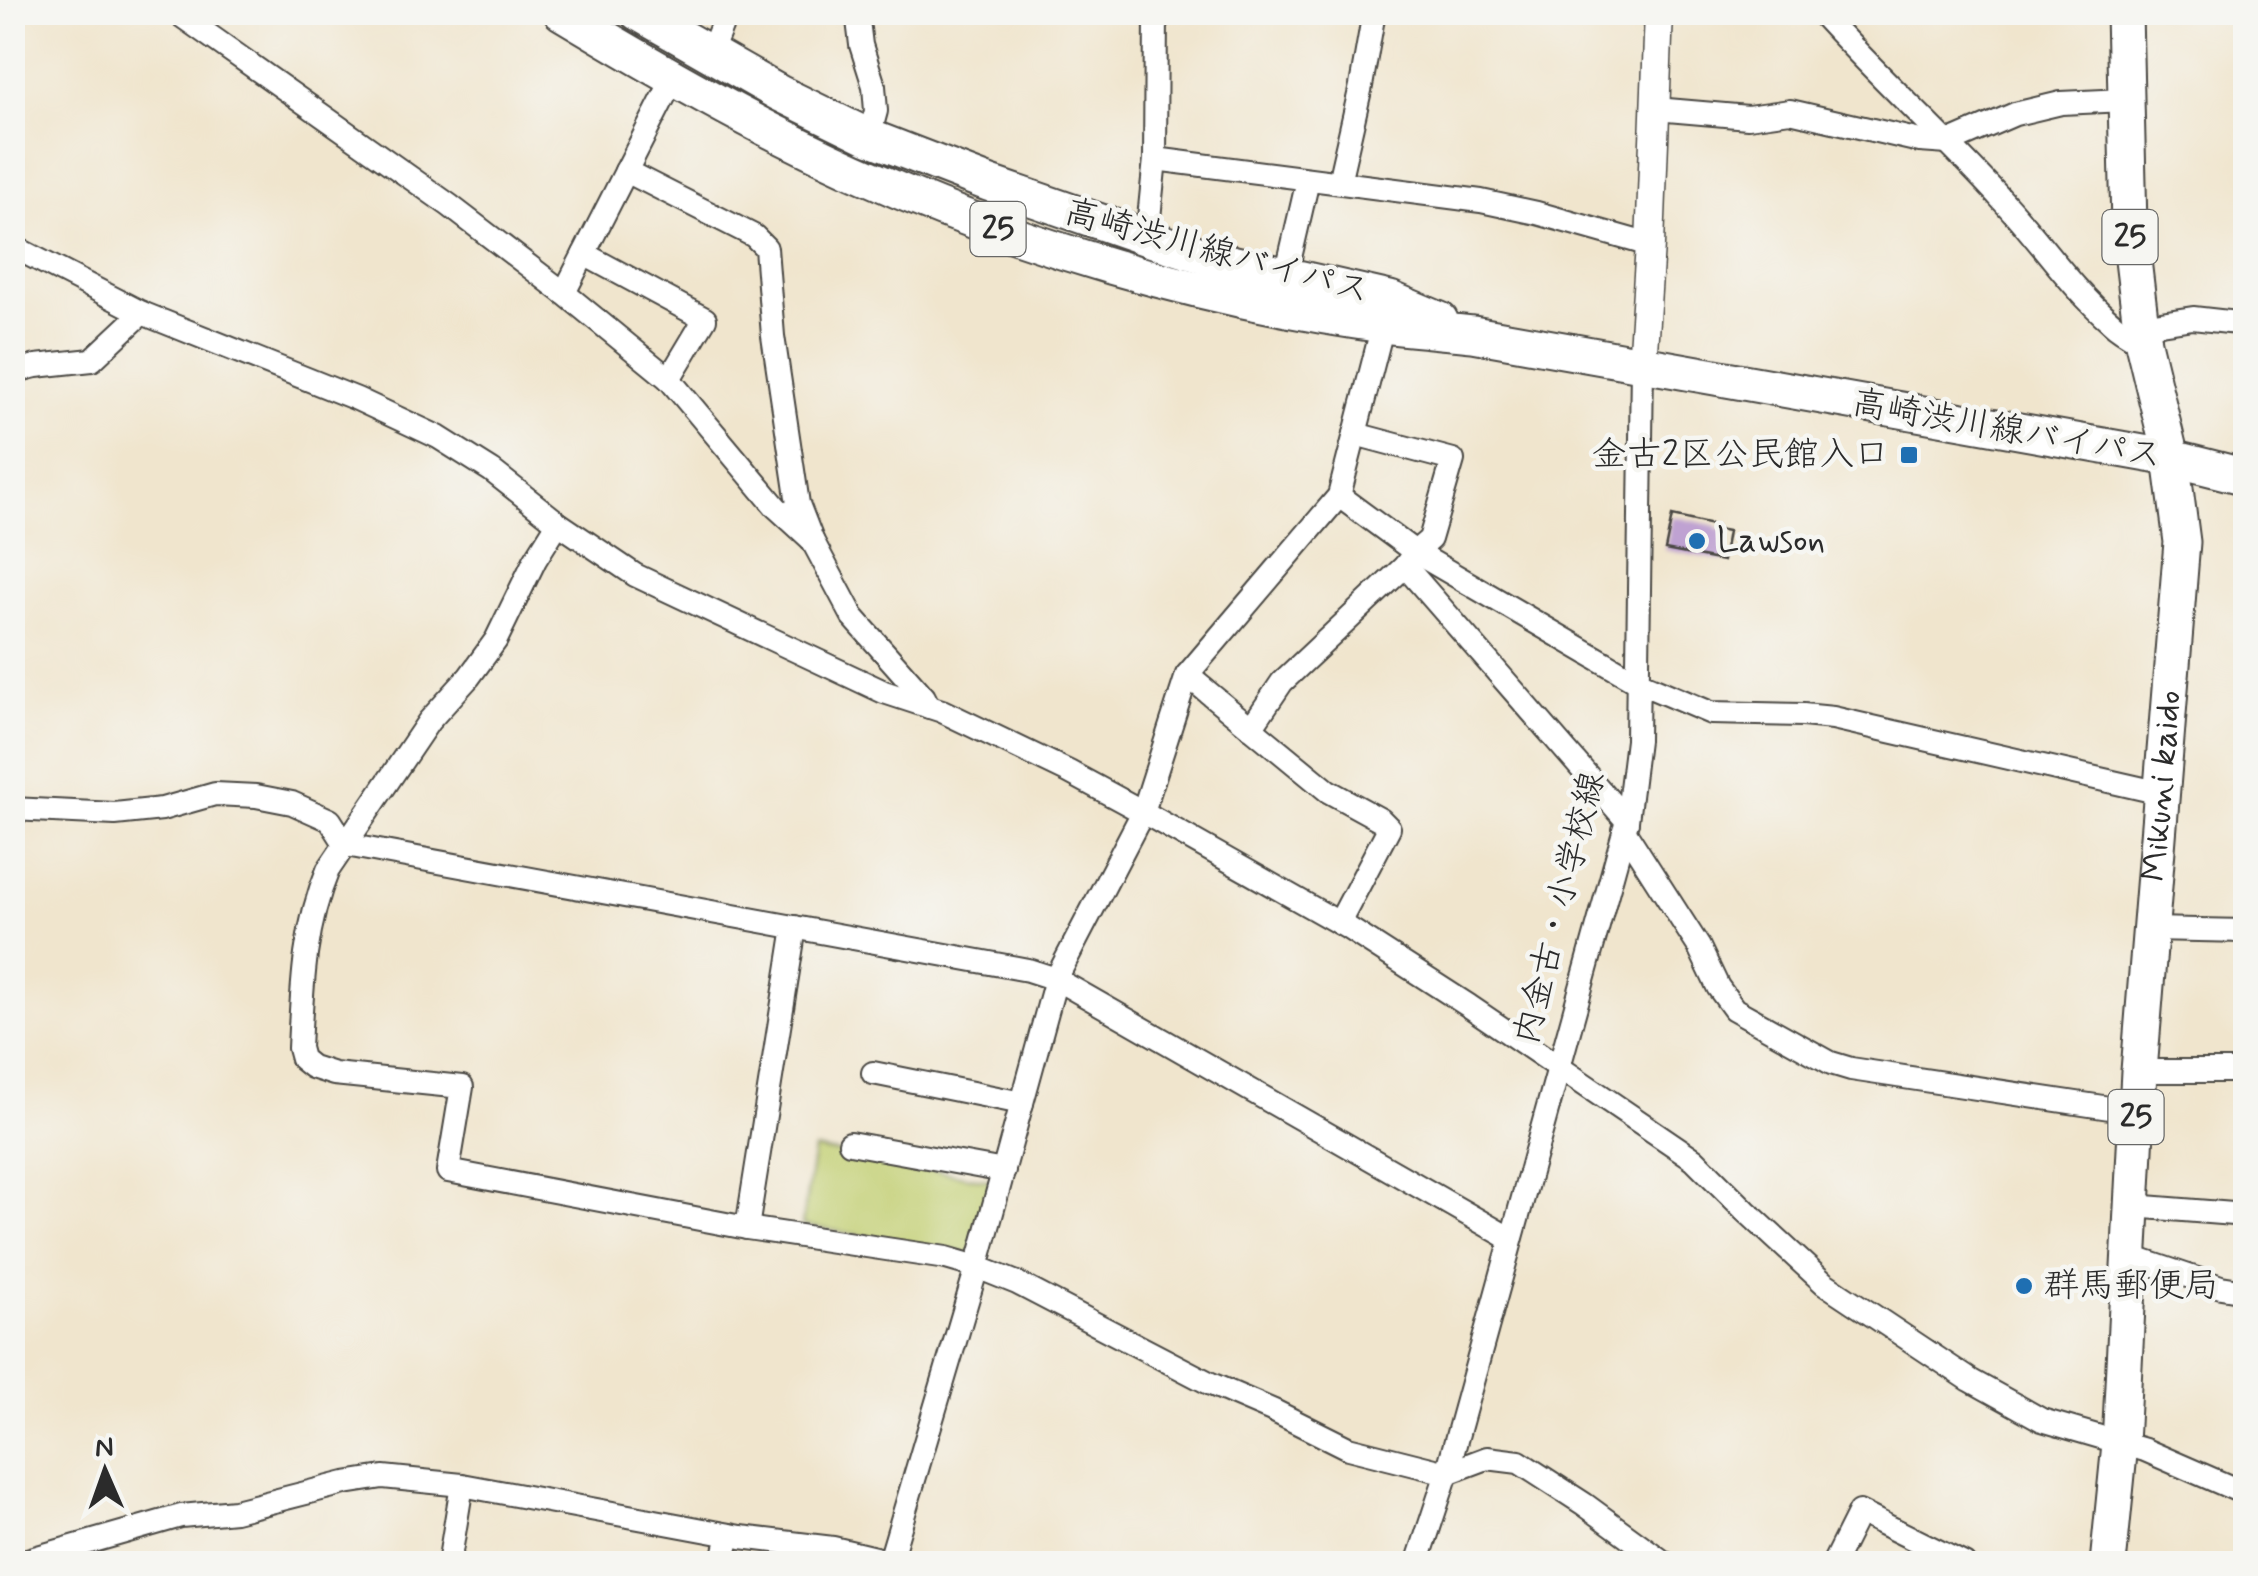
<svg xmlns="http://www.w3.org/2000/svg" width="2258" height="1576" font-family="Mynerve,'Klee One',sans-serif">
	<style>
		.green { fill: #c1ce6f; stroke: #767c4d; stroke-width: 2.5 }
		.building { fill: #bfa2d2 }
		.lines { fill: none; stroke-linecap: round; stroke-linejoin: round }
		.minor-casing { stroke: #494743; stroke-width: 26 }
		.tertiary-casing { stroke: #494743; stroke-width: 31 }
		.primary-casing { stroke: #494743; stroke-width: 39 }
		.minor { stroke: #fff; stroke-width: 22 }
		.tertiary { stroke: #fff; stroke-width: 28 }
		.primary { stroke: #fff; stroke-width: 35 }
		.poi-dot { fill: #1f6fb2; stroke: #f6f6f2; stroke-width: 4 }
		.labels { text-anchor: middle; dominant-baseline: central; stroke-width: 9; stroke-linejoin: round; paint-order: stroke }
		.shield { fill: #f6f6f2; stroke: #686867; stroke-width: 2.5 }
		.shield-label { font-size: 32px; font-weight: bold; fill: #2b2b2b }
		.street-label { font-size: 35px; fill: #2b2b2b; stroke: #f6f6f2 }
		.poi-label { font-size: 35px; fill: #2b2b2b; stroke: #f6f6f2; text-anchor: start }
	</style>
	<rect width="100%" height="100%" fill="#f6f6f2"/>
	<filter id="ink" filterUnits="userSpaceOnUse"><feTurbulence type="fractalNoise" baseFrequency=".01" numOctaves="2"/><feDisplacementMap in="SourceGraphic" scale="20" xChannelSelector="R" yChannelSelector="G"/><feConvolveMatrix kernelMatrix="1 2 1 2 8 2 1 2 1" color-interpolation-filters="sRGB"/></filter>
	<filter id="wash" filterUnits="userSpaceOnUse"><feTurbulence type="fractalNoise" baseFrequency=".0048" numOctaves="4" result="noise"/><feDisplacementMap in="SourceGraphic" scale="40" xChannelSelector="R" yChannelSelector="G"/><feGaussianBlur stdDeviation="2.25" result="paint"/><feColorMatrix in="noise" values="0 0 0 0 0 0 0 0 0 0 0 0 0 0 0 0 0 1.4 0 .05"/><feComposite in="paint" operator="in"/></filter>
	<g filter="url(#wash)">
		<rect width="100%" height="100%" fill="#f0e5cd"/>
		<polygon class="green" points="814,1149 993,1181 975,1251 968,1254 802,1225"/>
		<g id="blocks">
			<polygon class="building" points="1672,516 1717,526 1717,529 1728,531 1723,561 1665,550"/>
		</g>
	</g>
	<g filter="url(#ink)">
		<use href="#blocks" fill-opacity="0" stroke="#494743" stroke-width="2.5"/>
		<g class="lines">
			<g class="minor-casing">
				<g id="minor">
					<polyline points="176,12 449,205 564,293 669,379 776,507 812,540"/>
					<polyline points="857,12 861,45 874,86 876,111 869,137"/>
					<path d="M1820,12C1879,78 1944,136 2003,201C2040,240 2070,287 2111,322C2120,331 2132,337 2143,343"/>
					<polyline points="710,55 727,12"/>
					<polyline points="1656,109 1748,117 1790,111 1920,141 1948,143 2015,114 2061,103 2125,100"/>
					<polyline points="1155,159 1481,201 1537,213 1650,245"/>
					<polyline points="626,171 754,236 766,248 773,336 798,504 812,540 853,617 924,697 929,707"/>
					<polyline points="1339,182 1361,86 1374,12"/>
					<polyline points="1147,238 1155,159 1156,12"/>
					<polyline points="12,246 142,313 357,399 438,437 492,471 558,523 635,575 884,692 942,711 1069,772 1143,812 1348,928 1469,1006 1694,1159 1746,1211 1824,1283 1970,1380 2042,1420 2145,1450 2246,1494"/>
					<polyline points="584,254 705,319 669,379"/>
					<polyline points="1286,275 1308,180"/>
					<polyline points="564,293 673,79"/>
					<polyline points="2141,326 2193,318 2246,324"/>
					<polyline points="12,372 36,366 92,360 142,313"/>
					<polyline points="1355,434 1453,460 1430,539 1415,552 1405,566 1627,821"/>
					<polyline points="1339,496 1415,552 1638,682 1711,713 1803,715 1833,718 2161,793"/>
					<path d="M558,523L535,560L496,640L469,677L429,721L328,870C304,927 302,987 299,1048L302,1059L312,1067L334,1074L462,1087L448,1171L747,1228L946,1258L977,1267L1017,1283L1211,1384L1274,1411L1348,1448L1447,1473L1487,1458L1519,1462L1584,1504L1666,1564"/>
					<polyline points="1187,675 1328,791 1381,820 1389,828 1339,923"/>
					<polyline points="1251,728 1282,682 1405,566"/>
					<polyline points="12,809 115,814 162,809 215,794 256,796 292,803 330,820 346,845 1028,970 1056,979 1511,1239"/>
					<polyline points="1624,830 1699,947 1718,987 1734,1009 1831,1063 1851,1069 2136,1112"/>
					<polyline points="2150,929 2246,931"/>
					<polyline points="2139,1071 2246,1071"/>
					<polyline points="873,1073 1022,1103"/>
					<polyline points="850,1143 1004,1171"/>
					<polyline points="2133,1206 2246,1215"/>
					<polyline points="747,1228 795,927"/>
					<polyline points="2129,1256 2221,1287 2246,1291"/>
					<polyline points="13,1564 181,1516 235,1511 345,1483 383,1477 462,1485 741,1537 833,1548 900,1564"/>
					<polyline points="449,1564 462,1485"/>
					<polyline points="722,1564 729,1535"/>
					<polyline points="889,1564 977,1267 1056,979 1143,812 1187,675 1339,496 1383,325"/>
					<polyline points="1417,1564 1447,1473 1627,821 1637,740 1642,365"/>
					<polyline points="1833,1564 1859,1512 1964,1564"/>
				</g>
			</g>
			<g class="tertiary-casing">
				<polyline id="tertiary" points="1642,365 1650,245 1659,12"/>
			</g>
			<g class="primary-casing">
				<g id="primary">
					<path d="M561,12C656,69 753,125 854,171C1019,246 1203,300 1383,325C1413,329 1443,331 1473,334L2171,458L2246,477"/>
					<polyline points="637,12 779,93 869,137 988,183 1147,238 1218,260 1390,299 1440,320"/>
					<path id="s1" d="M2108,1564L2120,1444L2139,1071L2182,542L2171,458L2143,343L2129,227L2124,12"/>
				</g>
			</g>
			<use href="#minor" class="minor"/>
			<use href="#tertiary" class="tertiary"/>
			<use href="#primary" class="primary"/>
		</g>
	</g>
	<g class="poi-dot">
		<rect x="1899" y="445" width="20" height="20" rx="5"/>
		<circle cx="1697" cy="541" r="10"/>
		<circle cx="2024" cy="1286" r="10"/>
	</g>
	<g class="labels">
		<g class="shield">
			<rect x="970.5" y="202" width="55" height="54" rx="8"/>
			<rect x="2102.5" y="210" width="55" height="54" rx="8"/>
			<rect x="2108.5" y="1090" width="55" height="54" rx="8"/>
		</g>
		<g class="shield-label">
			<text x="998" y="229">25</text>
			<text x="2130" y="237">25</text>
			<text x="2136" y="1117">25</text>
		</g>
		<g class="street-label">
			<text transform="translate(1217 252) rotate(15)">高崎渋川線バイパス</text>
			<text transform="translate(2007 430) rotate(10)">高崎渋川線バイパス</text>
			<text stroke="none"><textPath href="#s1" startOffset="780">Mikuni kaido</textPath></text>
			<text transform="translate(1560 908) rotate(-76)">内金古・小学校線</text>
		</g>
		<g class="poi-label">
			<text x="1889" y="455" text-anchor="end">金古2区公民館入口</text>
			<text x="1717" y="541">Lawson</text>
			<text x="2044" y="1286">群馬郵便局</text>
		</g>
	</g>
	<rect width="2258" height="1576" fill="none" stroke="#f6f6f2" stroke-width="50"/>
	<g transform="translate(105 1471) rotate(358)" stroke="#f6f6f2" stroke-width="8" paint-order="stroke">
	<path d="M0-8L18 38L0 25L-18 38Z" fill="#2b2b2b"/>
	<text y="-15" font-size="28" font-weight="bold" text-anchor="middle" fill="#2b2b2b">N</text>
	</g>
</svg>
